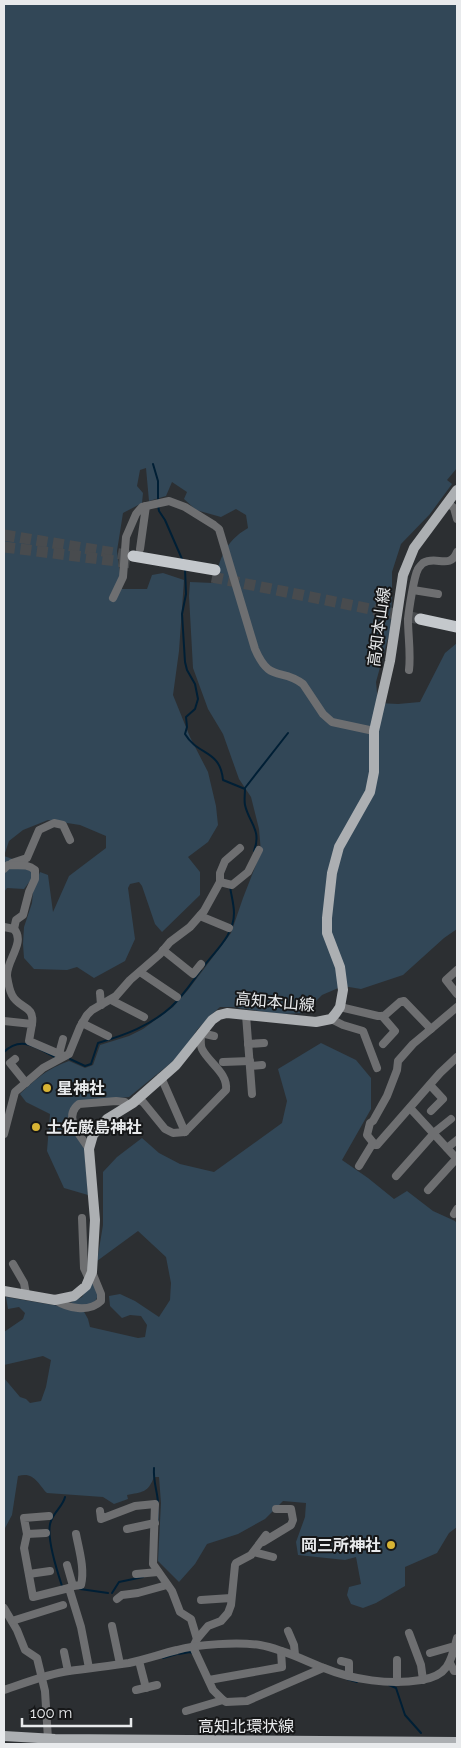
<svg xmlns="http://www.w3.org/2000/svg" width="461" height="1748" font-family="Raleway,'Noto Sans JP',sans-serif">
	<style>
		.green { fill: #324757 }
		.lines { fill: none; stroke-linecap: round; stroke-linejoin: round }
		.stream { stroke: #001f35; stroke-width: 2 }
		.highway-tunnel { stroke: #484b4e; stroke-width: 11; stroke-dasharray: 11 5.5; stroke-linecap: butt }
		.minor { stroke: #6e6f71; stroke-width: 8 }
		.major { stroke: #acafb2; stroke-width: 10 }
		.highway { stroke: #c4c8cc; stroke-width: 11 }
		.poi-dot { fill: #d8b434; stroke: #161718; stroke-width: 2 }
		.labels { text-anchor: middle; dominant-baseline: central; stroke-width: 4; stroke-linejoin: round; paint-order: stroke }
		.street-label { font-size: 16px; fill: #e8eaec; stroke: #161718 }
		.poi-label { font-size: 16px; font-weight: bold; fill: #e8eaec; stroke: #161718; text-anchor: start }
	</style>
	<rect width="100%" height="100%" fill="#2c2f32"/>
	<g class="green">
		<path d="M4,4H457V468L447,480L452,484L430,514L401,544L392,572V598L390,631L376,682L378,703L398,704L420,702L445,653L457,643V929L444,938L403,975L361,989L343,986L322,995L304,1013L281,1014L232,1007H220L211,1015L197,1030L184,1050L172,1062L129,1097L76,1102L69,1115L68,1122L84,1145L88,1195L64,1188L47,1151L50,1114L26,1102L20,1094C37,1078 47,1069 69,1061L85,1068L93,1065L100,1045L129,1036L143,1029L173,1007L188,990L231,933L243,898L261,852L259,829L251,797L239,779L223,734L208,709L193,668L189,596L190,582L213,583C221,558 224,542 248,528L246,515L236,509L221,517L196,510L184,499L187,492L172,482L166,496L149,501L146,468L140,470L137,486L143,493L142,503L123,513L117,551L122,589H147L152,575L163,573L184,580L179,651L173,695L190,737L208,772L216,806L218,825L208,842L188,857L200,872V895L162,932L155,924L142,886L139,882L130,884L128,888L135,939L125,961L94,978L77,967L67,970L34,969L24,958L23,944L24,927L32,903L33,891L40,872L48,875L53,912L69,876L106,848V836L80,825L48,820L23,830L9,841L4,856L24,863L33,871V877L24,889L7,888L4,892Z"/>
		<path d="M321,1043L356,1060L371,1078V1109L342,1160L368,1178L394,1199L407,1191L433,1211L455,1221L457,1224V1527L449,1533L437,1553L405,1567V1586L376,1603L363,1608L351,1604L347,1595L349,1587L361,1584L356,1557L345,1560L298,1555L296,1542L305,1517L306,1503L283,1501L265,1519L238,1534L207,1544L195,1564L179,1582L158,1561L161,1503L159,1477H154C148,1493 142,1492 127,1495L128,1499L114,1504L103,1497L47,1493C38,1484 34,1471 18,1476L12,1515L4,1530V1378L20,1397L26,1399L30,1403L41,1401L46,1387L51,1360L43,1356L4,1365V1332L23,1319L25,1313L19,1307L8,1309L6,1297L83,1310L88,1319L90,1327L138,1338L145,1337L147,1325L141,1316L130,1315L122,1318L110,1306L109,1296L120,1294L135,1301L159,1317L170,1300L171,1283L166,1257L138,1231L97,1261L103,1225V1172L117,1157L142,1138L159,1153L180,1164L214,1172L282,1123L287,1101L278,1069Z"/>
		<path d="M93,1279C98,1290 102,1303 86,1305C81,1306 75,1305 70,1303L82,1297Z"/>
	</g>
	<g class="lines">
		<g class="stream">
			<polyline points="153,464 158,481 158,500"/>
			<polyline points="158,505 159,511 165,520 182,559"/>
			<path d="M185,569L186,594L182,614L185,662L187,670L195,684L198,699L195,709L186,717L187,727L185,734C198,756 220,749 223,780L245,789C245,794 244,800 245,805C249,823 262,830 254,851"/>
			<polyline points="245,788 288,733"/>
			<path d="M204,966C216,950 234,935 234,913C234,904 231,895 230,886"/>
			<path d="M4,1052C21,1035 37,1048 55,1057"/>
			<path d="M70,1059L85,1066L91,1064L98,1043C125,1035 150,1026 171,1007C183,996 192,982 201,970"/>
			<path d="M154,1468C153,1481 157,1490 158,1502"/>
			<polyline points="158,1507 158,1522"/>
			<path d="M62,1586C57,1571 45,1535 51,1521C54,1512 63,1506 65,1497"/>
			<polyline points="80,1589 108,1593"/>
			<polyline points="112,1593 119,1582 143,1577"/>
			<polyline points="179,1654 190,1652 194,1654"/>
			<polyline points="163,1658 177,1654"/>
			<polyline points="347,1679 357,1682"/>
			<polyline points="389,1685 396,1688 405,1715 421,1733"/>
		</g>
		<g class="highway-tunnel">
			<polyline points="4,535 133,556"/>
			<polyline points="4,547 132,563"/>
			<polyline points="212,577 420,619"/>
		</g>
		<g class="minor">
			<polyline points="448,503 454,508 457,519"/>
			<polyline points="140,549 146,506"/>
			<polyline points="413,590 438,594"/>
			<path d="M113,598L123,577L126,537L136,514L142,507L169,501L185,507L214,525L219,529L255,649C270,684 281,667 303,684L323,714L332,722L374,731"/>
			<path d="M409,670C411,653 408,636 408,619C409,609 414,576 418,569C418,568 422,564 423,563C436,555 450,570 457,552"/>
			<polyline points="12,863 27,858 39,830 54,823 63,825 70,840"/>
			<path d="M4,869L8,865C18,866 27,863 35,870V879L29,892L23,915L16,920L14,929"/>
			<polyline points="220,882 232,885 248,872 259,850"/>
			<polyline points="200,916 229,928"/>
			<path d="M4,927L14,929C26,942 6,961 7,976C8,982 9,989 12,995C19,1009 35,1005 32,1024"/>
			<polyline points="163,950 193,974 201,964"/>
			<polyline points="457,970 446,980 457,994"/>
			<polyline points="140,972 177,997"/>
			<polyline points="100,993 101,1005"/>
			<polyline points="111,1000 144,1017"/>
			<polyline points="340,1007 378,1016 384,1016 400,1002 404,1001 431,1029 413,1044 398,1061 397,1070 387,1096 373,1121 370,1123 367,1135 375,1145 377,1145 440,1073 457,1057"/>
			<polyline points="246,1015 252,1094"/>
			<polyline points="382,1016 395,1031 383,1044"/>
			<polyline points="331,1019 343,1025 363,1031 377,1068"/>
			<polyline points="4,1021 32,1024 29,1041 64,1056"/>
			<polyline points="82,1023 108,1036"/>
			<polyline points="431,1029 457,1007"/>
			<polyline points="248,1044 264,1043"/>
			<polyline points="59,1054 63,1039"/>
			<polyline points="15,1059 10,1063 26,1083"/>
			<polyline points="223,1062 250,1061"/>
			<polyline points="250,1066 262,1065"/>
			<polyline points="161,1077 185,1132"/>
			<polyline points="430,1085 443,1099 431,1111"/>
			<path d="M136,1099L143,1102L165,1129L173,1133L185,1132L226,1090C228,1073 209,1063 202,1049C200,1045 201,1038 201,1033L214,1036"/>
			<polyline points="410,1108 457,1159"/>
			<polyline points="4,1134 15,1092 43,1068 69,1054 80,1027 87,1015 92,1010 116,996 130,980 160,954 170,942 190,927 204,911 220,882 220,873 225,861 240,848"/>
			<polyline points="447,1148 457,1140"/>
			<path d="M89,1149C81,1136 62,1117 79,1104L116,1101L125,1102L128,1106"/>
			<polyline points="359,1166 373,1143"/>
			<polyline points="396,1176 436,1131 451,1119"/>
			<polyline points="428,1190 457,1158"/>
			<polyline points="454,1214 457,1209"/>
			<polyline points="82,1218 84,1268 89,1279"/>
			<polyline points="13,1264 24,1283 26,1294"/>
			<path d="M55,1300C67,1308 89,1313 101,1301V1294L92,1272"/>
			<polyline points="100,1511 101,1519 135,1506 155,1504 153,1564 172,1591 180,1612 191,1619 197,1639 193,1647"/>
			<polyline points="49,1516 24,1518 27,1534 24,1548 33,1597 69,1588 81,1627 89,1668"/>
			<polyline points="127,1529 155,1523"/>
			<polyline points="27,1534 46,1533"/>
			<polyline points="263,1542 291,1525 293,1520 291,1509 276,1509"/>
			<polyline points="254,1552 273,1557"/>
			<polyline points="67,1565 73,1586"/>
			<polyline points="29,1574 50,1571"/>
			<polyline points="136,1574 158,1572"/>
			<path d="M69,1588L73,1586L81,1585C85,1569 79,1550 76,1534"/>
			<polyline points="117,1599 122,1595 138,1593 167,1585"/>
			<polyline points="201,1600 231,1598"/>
			<polyline points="4,1608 17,1630 25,1650 37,1658 45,1691 48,1739"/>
			<polyline points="12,1621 63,1605"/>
			<polyline points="112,1626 120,1664"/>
			<polyline points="288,1631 294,1645 295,1655"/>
			<polyline points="409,1633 421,1665 423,1680"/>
			<polyline points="197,1639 208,1626 221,1621 228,1613 231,1605 235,1565 236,1563 251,1555 266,1535"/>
			<polyline points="64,1652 68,1671"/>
			<polyline points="430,1653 451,1647 454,1651"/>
			<polyline points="139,1661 146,1688"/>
			<polyline points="341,1661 349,1663 349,1676"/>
			<polyline points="450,1663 454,1671 457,1671"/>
			<polyline points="209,1680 282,1667 281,1651"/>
			<polyline points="397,1682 397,1660"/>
			<path d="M4,1690C25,1683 47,1674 69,1671C89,1668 110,1666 129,1663C146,1659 161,1654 177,1650C197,1644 239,1642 260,1645C283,1649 303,1660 324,1668C353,1680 390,1685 421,1680C448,1676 451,1662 457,1638"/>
			<polyline points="136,1690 157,1685"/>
			<polyline points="223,1700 226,1702 247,1701 323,1668"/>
			<polyline points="186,1711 223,1700 213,1690 193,1647"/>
		</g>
		<g class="major">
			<polyline points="4,1291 55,1300 74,1296 86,1286 92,1272 95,1220 89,1149 93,1135 107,1119 133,1103 176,1065 212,1020 219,1015 227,1013 316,1022 331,1019 336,1013 340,1007 343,990 340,967 327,933 327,918 332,873 339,847 370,792 374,772 374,731 390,661 403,575 414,548 457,490"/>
			<polyline points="4,1736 55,1739 457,1742"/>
		</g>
		<g class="highway">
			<polyline points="133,556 215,570"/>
			<polyline points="420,619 457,627"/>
		</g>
	</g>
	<g class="poi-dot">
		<circle cx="47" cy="1088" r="5"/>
		<circle cx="36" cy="1127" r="5"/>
		<circle cx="391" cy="1545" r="5"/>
	</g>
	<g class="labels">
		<g class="street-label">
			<text transform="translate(379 627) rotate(-82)">高知本山線</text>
			<text transform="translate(275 1002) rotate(5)">高知本山線</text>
			<text x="246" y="1726">高知北環状線</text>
		</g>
		<g class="poi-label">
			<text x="57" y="1088">星神社</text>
			<text x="46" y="1127">土佐厳島神社</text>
			<text x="381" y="1545" text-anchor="end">岡三所神社</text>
		</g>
	</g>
	<rect width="461" height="1748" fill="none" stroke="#e8eaec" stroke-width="10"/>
	<path d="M22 1718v8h109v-8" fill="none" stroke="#e8eaec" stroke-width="2.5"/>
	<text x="30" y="1718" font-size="15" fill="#e8eaec" stroke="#161718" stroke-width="4" paint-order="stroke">100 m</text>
</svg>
